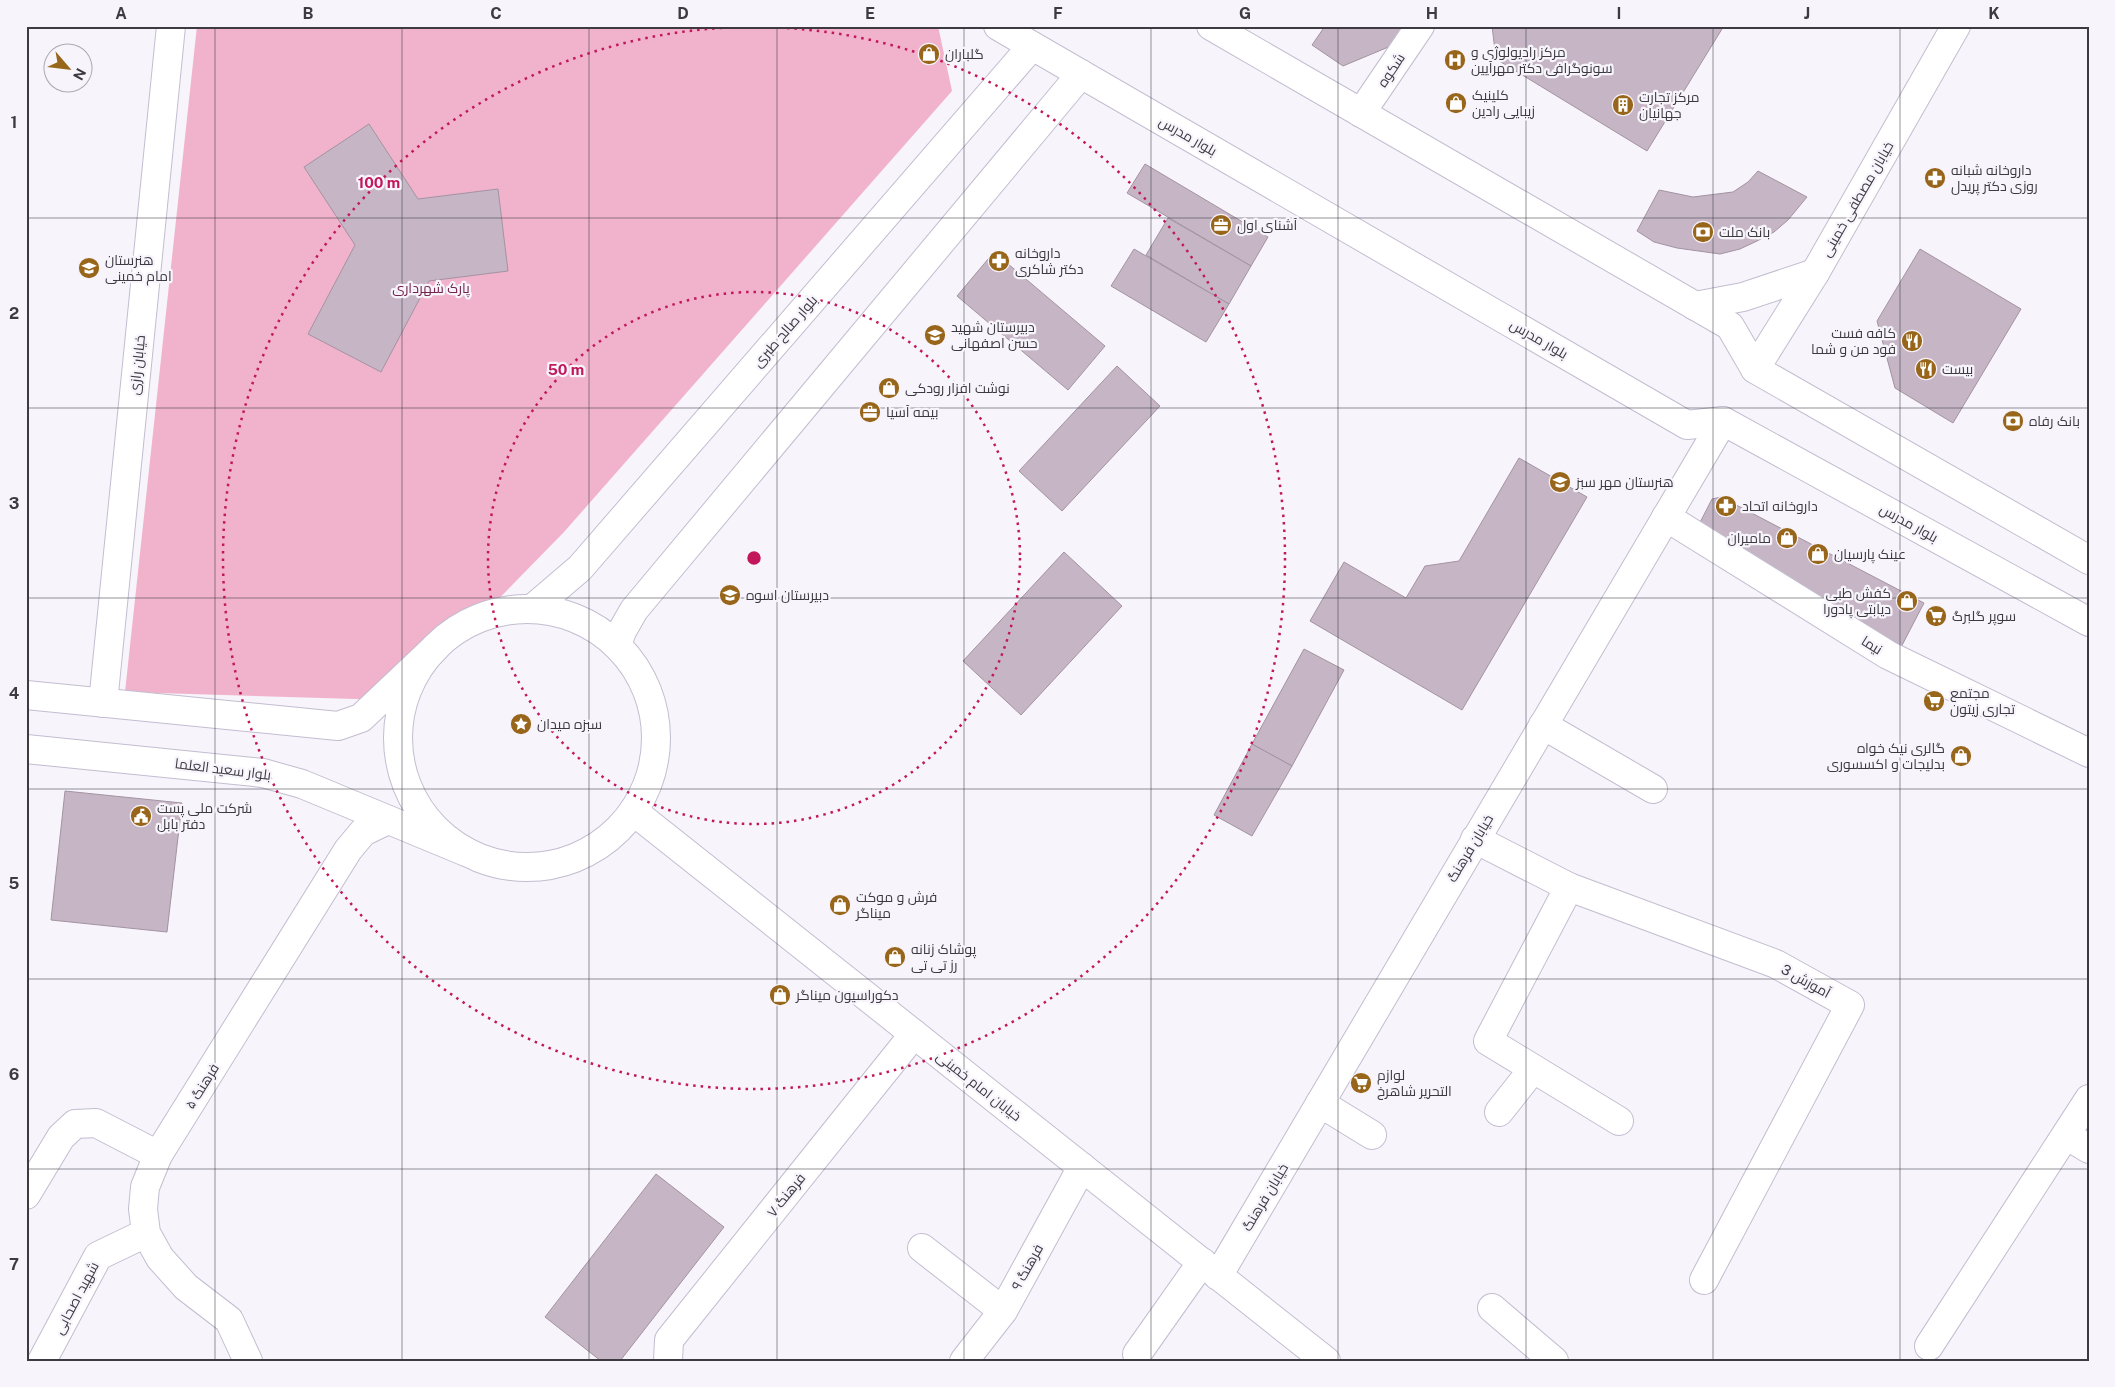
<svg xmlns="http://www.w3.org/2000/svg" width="2115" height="1387" font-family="'Public Sans',Cairo,sans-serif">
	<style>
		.green { fill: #f1b2cb }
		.building { fill: #c6b6c5; stroke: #a393a2 }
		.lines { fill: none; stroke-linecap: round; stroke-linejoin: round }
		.street-casing { stroke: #c3bdd0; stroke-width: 30 }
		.secondary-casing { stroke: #c3bdd0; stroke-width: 30 }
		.primary-casing { stroke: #c3bdd0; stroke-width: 30 }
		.street { stroke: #fff; stroke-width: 28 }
		.secondary { stroke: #fff; stroke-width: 28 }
		.primary { stroke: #fff; stroke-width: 28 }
		.grid { fill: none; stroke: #3d3a42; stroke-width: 1; stroke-opacity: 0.55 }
		.ring { fill: none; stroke: #c2185b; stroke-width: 2.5; stroke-dasharray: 2.5 5 }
		.labels { text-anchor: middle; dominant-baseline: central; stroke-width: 4.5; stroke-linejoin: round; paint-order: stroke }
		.poi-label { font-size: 14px; fill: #3d3a42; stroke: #f7f4fc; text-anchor: start }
		.street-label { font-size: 14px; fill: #3d3a42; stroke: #f7f4fc }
		.park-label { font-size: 14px; fill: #75244c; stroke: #f7f4fc }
		.centre { fill: #c2185b; stroke: #f7f4fc; stroke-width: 2.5 }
		.ring-label { font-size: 15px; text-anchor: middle; font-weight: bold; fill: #c2185b; stroke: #f7f4fc; stroke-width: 4.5; stroke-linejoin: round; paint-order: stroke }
		.neatline { fill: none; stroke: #3d3a42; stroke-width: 2 }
		.grid-label { font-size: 16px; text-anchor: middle; font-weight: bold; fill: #3d3a42 }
	</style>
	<rect width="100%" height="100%" fill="#f7f4fc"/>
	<polygon class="green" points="197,26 938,26 952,91 564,532 480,618 418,670 390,700 125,692"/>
	<g class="building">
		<polygon points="1325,26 1409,26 1398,43 1343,66 1312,45"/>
		<polygon points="1492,26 1717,26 1722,29 1647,151 1496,59"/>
		<polygon points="369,124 418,199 498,189 508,271 429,281 381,372 308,334 355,245 304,167"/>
		<polygon points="1145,164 1268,237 1251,266 1127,193"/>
		<polygon points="1758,171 1807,197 1788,220 1774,232 1757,241 1740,249 1720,254 1677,248 1654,242 1637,231 1659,190 1693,197 1733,192 1748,182"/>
		<polygon points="1168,218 1251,266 1229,304 1146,255"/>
		<polygon points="1134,249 1229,304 1206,342 1111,286"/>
		<polygon points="1920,249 2021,309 1953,423 1895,388 1877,321"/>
		<polygon points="994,252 1105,346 1068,390 957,296"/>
		<polygon points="1117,366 1160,406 1062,511 1019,471"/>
		<polygon points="1519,458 1587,497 1462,710 1310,621 1344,562 1406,598 1425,566 1459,561"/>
		<polygon points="1721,497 1924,603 1898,653 1689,544 1712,499"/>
		<polygon points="1064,552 1122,606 1021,715 963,661"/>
		<polygon points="1304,649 1344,670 1292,766 1252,744"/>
		<polygon points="1252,744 1292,766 1252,836 1214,815"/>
		<polygon points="65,791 182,803 167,932 51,920"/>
		<polygon points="656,1174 724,1227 620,1361 601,1361 545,1317"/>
	</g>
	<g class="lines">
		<g class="street-casing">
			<g id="street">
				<polyline points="1361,113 1420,26"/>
				<polyline points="1666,517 1888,655 2089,753"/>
				<polyline points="1543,725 1653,789"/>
				<polyline points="1475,839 1569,887 1776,964 1850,1005 1704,1280"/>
				<polyline points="1569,887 1488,1041 1619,1121"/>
				<polyline points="1320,1103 1372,1135"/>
				<polyline points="1499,1112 1533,1069"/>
				<polyline points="2066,1135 2089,1149"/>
				<polyline points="26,1195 61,1137 75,1124 96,1123 158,1155"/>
				<polyline points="922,1248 1003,1311"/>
				<polyline points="1492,1308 1554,1361"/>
				<polyline points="1929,1346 2089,1099"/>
				<polyline points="1137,1354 1202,1262"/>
				<polyline points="42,1361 98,1256 146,1233"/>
				<polyline points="248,1361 229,1320 186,1287 160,1258 146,1233 143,1209 145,1187 158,1155 348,850 363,832 388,820"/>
				<polyline points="668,1361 669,1340 914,1034"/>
				<polyline points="964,1361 1003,1311 1082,1167"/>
			</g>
		</g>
		<g class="secondary-casing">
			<g id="secondary">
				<polyline points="1695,306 1743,297 1815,273"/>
				<polyline points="1755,369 1815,273 1956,26"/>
				<polyline points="26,695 338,726 361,718 435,648"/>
				<polyline points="103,703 171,26"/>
				<polyline points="26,749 263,773 302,784 466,852"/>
				<polyline points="1218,1276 1723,421"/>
			</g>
		</g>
		<g class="primary-casing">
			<g id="primary">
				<polyline points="998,26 1687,425 1723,421 2089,622"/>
				<polyline points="1211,26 1730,326 1755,369 2089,560"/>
				<polyline points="532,609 580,568 1032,46"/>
				<circle cx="527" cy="738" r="129"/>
				<polyline points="617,645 622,631 634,610 1081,74"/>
				<polyline points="633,811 1326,1361"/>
			</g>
		</g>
		<use href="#street" class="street"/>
		<use href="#secondary" class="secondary"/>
		<use href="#primary" class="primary"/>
	</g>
	<path class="grid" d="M215,26V1361M402,26V1361M589,26V1361M777,26V1361M964,26V1361M1151,26V1361M1338,26V1361M1526,26V1361M1713,26V1361M1900,26V1361M26,218H2089M26,408H2089M26,598H2089M26,789H2089M26,979H2089M26,1169H2089"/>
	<g class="ring">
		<circle cx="754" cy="558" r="266"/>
		<circle cx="754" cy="558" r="531"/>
	</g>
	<defs>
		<g id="shop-disc" transform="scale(1.125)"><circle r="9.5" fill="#98661a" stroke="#f7f4fc"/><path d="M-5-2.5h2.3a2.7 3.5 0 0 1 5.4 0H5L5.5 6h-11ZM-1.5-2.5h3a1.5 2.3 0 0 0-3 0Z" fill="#fff"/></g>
		<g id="hospital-disc" transform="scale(1.125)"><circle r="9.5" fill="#98661a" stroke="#f7f4fc"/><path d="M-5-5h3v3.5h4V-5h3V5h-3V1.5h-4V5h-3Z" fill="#fff"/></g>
		<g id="building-disc" transform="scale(1.125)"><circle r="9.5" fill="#98661a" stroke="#f7f4fc"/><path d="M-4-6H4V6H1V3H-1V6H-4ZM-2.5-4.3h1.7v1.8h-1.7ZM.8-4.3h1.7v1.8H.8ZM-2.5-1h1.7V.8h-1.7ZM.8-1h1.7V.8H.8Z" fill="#fff"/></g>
		<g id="pharmacy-disc" transform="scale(1.125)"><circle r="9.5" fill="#98661a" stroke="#f7f4fc"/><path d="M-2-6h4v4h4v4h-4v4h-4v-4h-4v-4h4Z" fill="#fff"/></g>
		<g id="office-disc" transform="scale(1.125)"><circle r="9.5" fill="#98661a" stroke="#f7f4fc"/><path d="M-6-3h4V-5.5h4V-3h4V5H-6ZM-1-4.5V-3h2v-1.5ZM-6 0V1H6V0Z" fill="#fff"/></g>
		<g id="bank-disc" transform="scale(1.125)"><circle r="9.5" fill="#98661a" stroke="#f7f4fc"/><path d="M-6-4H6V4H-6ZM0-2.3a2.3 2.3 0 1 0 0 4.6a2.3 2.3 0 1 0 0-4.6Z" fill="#fff"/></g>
		<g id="school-disc" transform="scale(1.125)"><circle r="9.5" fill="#98661a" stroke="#f7f4fc"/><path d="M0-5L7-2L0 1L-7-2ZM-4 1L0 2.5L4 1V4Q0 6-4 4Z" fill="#fff"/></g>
		<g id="restaurant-disc" transform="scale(1.125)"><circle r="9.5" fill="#98661a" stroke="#f7f4fc"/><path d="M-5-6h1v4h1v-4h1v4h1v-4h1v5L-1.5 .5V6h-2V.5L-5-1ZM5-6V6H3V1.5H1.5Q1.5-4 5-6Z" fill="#fff"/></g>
		<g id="supermarket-disc" transform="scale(1.125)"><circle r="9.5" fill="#98661a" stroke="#f7f4fc"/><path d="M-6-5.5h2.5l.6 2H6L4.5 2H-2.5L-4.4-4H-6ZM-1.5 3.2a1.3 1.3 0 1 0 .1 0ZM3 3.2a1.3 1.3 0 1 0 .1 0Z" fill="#fff"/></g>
		<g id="sight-disc" transform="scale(1.125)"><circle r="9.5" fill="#98661a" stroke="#f7f4fc"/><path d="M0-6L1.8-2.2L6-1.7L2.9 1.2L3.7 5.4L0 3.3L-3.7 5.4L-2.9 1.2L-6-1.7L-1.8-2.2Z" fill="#fff"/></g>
		<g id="civic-disc" transform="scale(1.125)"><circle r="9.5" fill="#98661a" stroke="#f7f4fc"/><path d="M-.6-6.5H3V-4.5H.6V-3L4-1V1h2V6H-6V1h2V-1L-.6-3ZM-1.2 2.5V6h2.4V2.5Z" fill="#fff"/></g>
	</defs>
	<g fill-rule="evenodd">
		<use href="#shop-disc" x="929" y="54"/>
		<use href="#hospital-disc" x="1455" y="60"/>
		<use href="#shop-disc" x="1456" y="103"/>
		<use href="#building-disc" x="1623" y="105"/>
		<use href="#pharmacy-disc" x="1935" y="178"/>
		<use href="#office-disc" x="1221" y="225"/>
		<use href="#bank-disc" x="1703" y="232"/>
		<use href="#pharmacy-disc" x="999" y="261"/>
		<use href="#school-disc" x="89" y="268"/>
		<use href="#school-disc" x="935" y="335"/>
		<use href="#restaurant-disc" x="1912" y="341"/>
		<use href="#restaurant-disc" x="1926" y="369"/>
		<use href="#shop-disc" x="889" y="388"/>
		<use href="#office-disc" x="870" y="412"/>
		<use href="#bank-disc" x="2013" y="421"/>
		<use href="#school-disc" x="1560" y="482"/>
		<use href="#pharmacy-disc" x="1726" y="506"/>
		<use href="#shop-disc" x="1787" y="538"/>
		<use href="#shop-disc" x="1818" y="554"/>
		<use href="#school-disc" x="730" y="595"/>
		<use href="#shop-disc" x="1907" y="601"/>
		<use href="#supermarket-disc" x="1936" y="616"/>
		<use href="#supermarket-disc" x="1934" y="701"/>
		<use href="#sight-disc" x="521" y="724"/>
		<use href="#shop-disc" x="1961" y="756"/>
		<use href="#civic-disc" x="141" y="816"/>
		<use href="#shop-disc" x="840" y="905"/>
		<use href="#shop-disc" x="895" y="957"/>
		<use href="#shop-disc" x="780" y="995"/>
		<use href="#supermarket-disc" x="1361" y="1083"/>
	</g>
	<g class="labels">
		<g class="poi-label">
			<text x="1471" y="52">مرکز رادیولوژی و<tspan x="1471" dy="16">سونوگرافی دکتر مهرآیین</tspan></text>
			<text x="945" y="54">گلباران</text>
			<text x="1472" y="95">کلینیک<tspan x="1472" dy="16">زیبایی رادین</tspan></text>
			<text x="1639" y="97">مرکز تجارت<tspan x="1639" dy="16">جهانیان</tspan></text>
			<text x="1951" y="170">داروخانه شبانه<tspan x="1951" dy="16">روزی دکتر پریدل</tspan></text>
			<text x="1237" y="225">آشنای اول</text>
			<text x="1719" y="232">بانک ملت</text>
			<text x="1015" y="253">داروخانه<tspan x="1015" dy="16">دکتر شاکری</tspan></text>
			<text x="105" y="260">هنرستان<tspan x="105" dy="16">امام خمینی</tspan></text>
			<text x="951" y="327">دبیرستان شهید<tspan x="951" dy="16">حسن اصفهانی</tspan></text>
			<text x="1896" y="333" text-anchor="end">کافه فست<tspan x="1896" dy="16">فود من و شما</tspan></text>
			<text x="1942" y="369">بیست</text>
			<text x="905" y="388">نوشت افزار رودکی</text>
			<text x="886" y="412">بیمه آسیا</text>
			<text x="2029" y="421">بانک رفاه</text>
			<text x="1576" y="482">هنرستان مهر سبز</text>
			<text x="1742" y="506">داروخانه اتحاد</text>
			<text x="1771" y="538" text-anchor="end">مامیران</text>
			<text x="1834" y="554">عینک پارسیان</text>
			<text x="1891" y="593" text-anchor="end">کفش طبی<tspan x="1891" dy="16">دیابتی پادورا</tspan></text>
			<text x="746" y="595">دبیرستان اسوه</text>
			<text x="1952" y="616">سوپر گلبرگ</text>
			<text x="1950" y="693">مجتمع<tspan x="1950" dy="16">تجاری زیتون</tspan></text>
			<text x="537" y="724">سبزه میدان</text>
			<text x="1945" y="748" text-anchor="end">گالری نیک خواه<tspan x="1945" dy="16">بدلیجات و اکسسوری</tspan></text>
			<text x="157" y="808">شرکت ملی پست<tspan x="157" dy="16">دفتر بابل</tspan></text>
			<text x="856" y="897">فرش و موکت<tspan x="856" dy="16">میناگر</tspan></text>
			<text x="911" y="949">پوشاک زنانه<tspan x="911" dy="16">رز تی تی</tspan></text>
			<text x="796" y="995">دکوراسیون میناگر</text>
			<text x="1377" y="1075">لوازم<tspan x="1377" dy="16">التحریر شاهرخ</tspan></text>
		</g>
		<g class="street-label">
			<text transform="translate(1391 70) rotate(-56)">شکوه</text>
			<text transform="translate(1188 136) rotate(30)">بلوار مدرس</text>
			<text transform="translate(1857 199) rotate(-60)">خیابان مصطفی خمینی</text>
			<text transform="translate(785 331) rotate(-49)">بلوار صالح طبری</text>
			<text transform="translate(1539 339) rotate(30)">بلوار مدرس</text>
			<text transform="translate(137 365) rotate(-84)">خیابان رازی</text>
			<text transform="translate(1909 523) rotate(29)">بلوار مدرس</text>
			<text transform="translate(1872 645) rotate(32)">نیما</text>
			<text transform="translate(223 769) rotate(7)">بلوار سعید العلما</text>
			<text transform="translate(1470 848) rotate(-59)">خیابان فرهنگ</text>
			<text transform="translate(1806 981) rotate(29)">آموزش 3</text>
			<text transform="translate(202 1086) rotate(-58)">فرهنگ ۵</text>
			<text transform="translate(979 1086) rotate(38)">خیابان امام خمینی</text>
			<text transform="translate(786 1195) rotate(-51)">فرهنگ ۷</text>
			<text transform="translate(1265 1197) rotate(-59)">خیابان فرهنگ</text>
			<text transform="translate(1027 1267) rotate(-61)">فرهنگ ۹</text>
			<text transform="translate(76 1298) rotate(-62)">شهید اصحابی</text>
		</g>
		<g class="park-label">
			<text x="431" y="288">پارک شهرداری</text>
		</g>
	</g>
	<circle cx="754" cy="558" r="8" class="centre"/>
	<g class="ring-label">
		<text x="379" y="188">100 m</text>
		<text x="566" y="375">50 m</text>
	</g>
	<rect width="2115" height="1387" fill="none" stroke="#f7f4fc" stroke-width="55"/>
	<g transform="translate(68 68) rotate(118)"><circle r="24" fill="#f7f4fc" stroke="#adaab2"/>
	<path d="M0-4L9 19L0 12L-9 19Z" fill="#98661a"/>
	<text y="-8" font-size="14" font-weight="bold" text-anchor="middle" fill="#3d3a42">N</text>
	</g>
	<rect x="28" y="28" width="2060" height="1332" class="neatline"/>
	<g class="grid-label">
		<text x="121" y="19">A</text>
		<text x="308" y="19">B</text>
		<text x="496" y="19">C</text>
		<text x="683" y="19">D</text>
		<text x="870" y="19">E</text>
		<text x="1058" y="19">F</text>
		<text x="1245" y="19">G</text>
		<text x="1432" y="19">H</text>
		<text x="1619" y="19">I</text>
		<text x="1807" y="19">J</text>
		<text x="1994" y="19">K</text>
		<text x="14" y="128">1</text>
		<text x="14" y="319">2</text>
		<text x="14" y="509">3</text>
		<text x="14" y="699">4</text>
		<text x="14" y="889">5</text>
		<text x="14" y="1080">6</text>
		<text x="14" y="1270">7</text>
	</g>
</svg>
